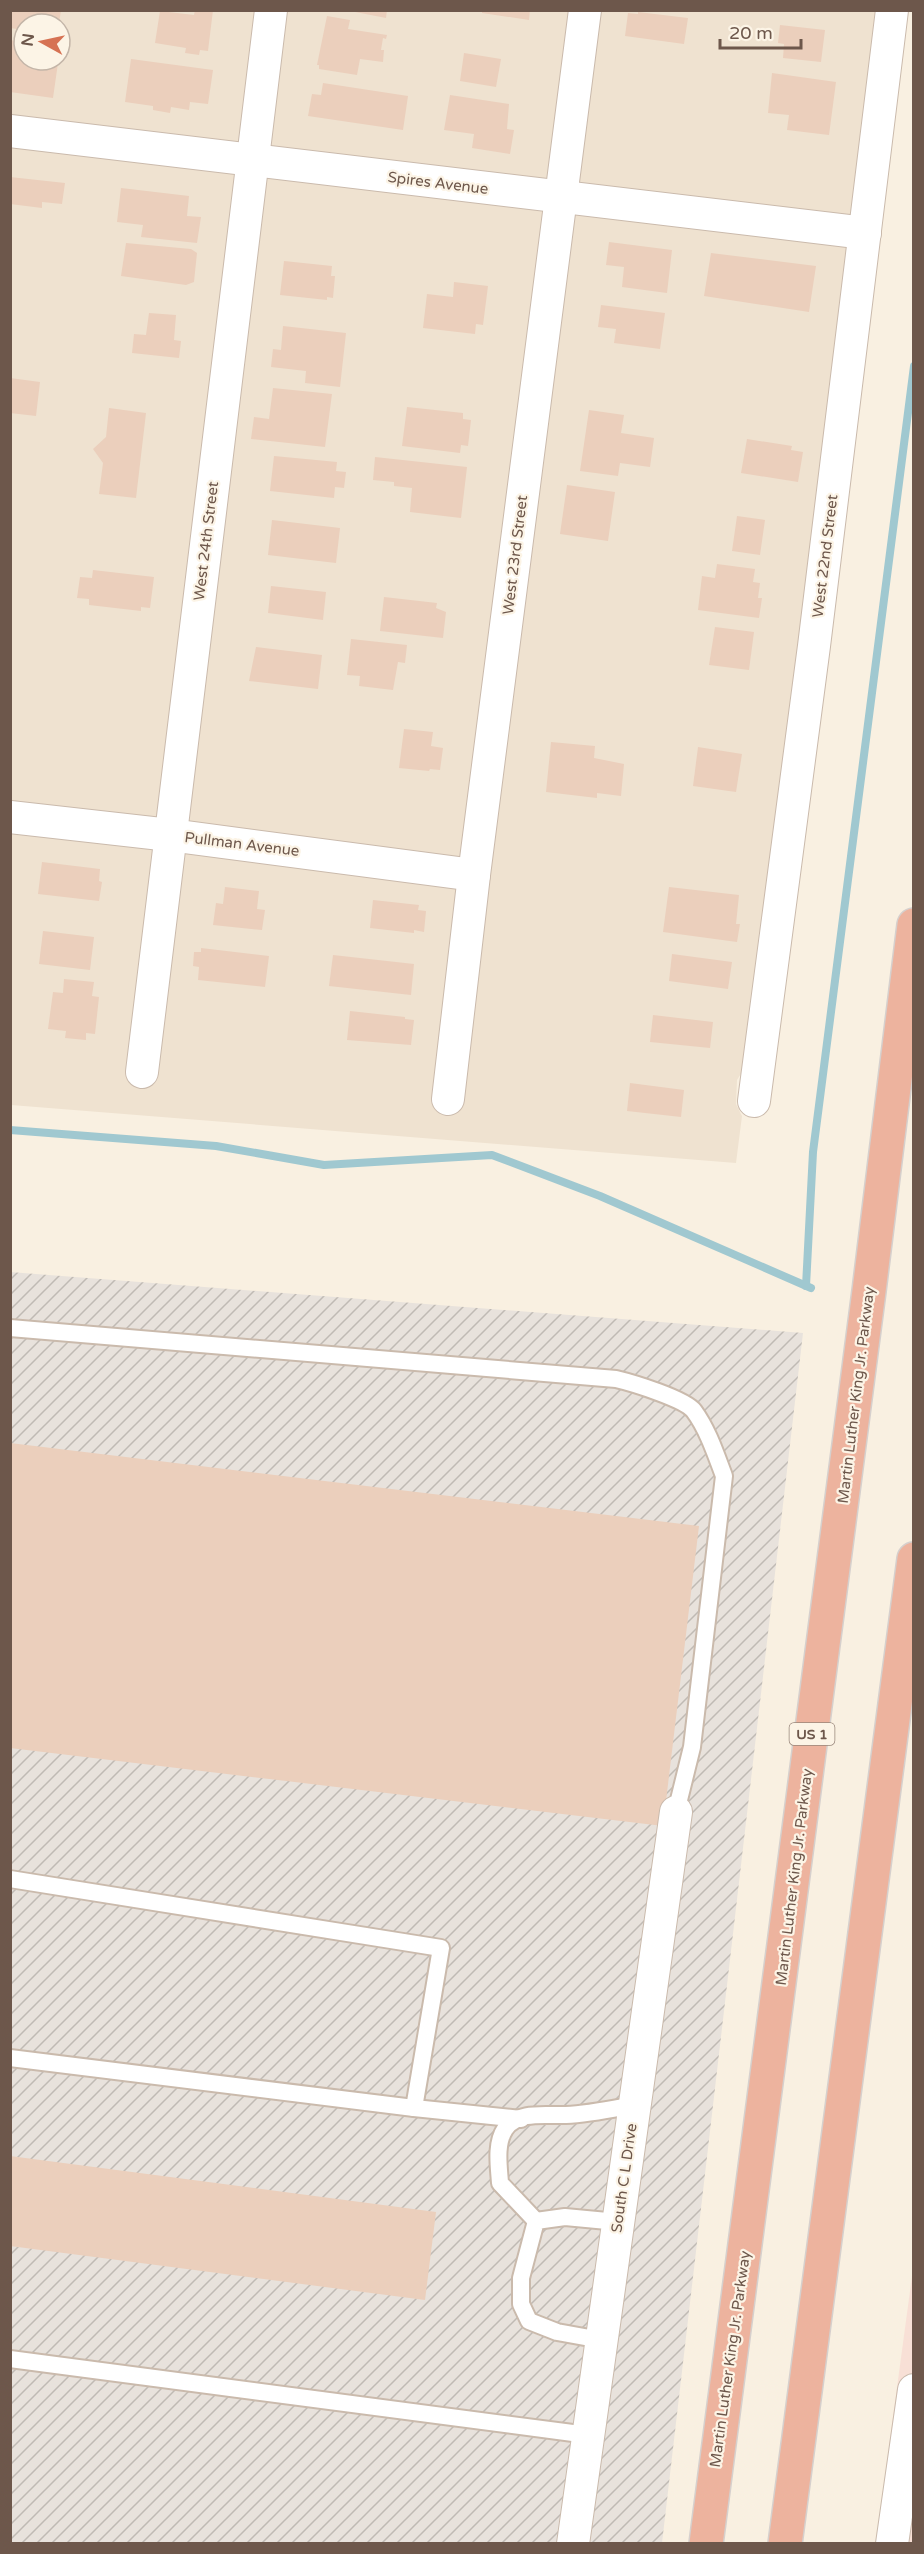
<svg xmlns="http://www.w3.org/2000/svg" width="924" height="2554" font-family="'Varela Round',sans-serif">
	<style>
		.residential { fill: #efe2d0; fill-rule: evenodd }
		.commercial { fill: #f8e0d6 }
		.industrial { fill: url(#industrial-furrows) }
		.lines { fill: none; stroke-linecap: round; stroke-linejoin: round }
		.stream { stroke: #a0c8d0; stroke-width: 8 }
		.building { fill: #ebcfbc }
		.lane-casing { stroke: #cabaac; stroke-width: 20 }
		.street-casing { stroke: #cabaac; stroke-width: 34 }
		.highway-casing { stroke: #d6d0cd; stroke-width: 36 }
		.lane { stroke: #fff; stroke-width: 16 }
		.street { stroke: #fff; stroke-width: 32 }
		.highway { stroke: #edb39e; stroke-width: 33 }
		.labels { text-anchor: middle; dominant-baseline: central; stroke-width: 4.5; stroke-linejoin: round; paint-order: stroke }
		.shield { fill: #fcf4e6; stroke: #98867a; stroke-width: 1.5 }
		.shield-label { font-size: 14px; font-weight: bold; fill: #6d574b }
		.street-label { font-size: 15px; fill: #6d574b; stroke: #fcf4e6 }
	</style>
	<defs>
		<pattern id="industrial-furrows" width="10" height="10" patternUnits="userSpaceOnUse" patternTransform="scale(1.5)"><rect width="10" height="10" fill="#e8e2dc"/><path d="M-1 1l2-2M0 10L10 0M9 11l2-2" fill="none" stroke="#c0bab4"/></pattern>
	</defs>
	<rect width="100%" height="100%" fill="#f9f0e1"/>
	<path class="residential" d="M10,11H877L749,1061L737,1080L736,1104L742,1116L736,1163L11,1105ZM24,24H60V60H24Z"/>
	<polygon class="commercial" points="913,2269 913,2543 876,2543"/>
	<polygon class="industrial" points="10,1272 803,1333 662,2543 11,2543"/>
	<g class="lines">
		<g class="stream">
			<polyline points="10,1130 216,1146 324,1165 492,1155 600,1196 811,1288"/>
			<polyline points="806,1286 813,1152 914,366"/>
		</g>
	</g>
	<g class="building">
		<polygon points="10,10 61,10 59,24 24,24 24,30 10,28"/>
		<polygon points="195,10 213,10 208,51 200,50 199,55 185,53 186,48 155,43 160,11 194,15"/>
		<polygon points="345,10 387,10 386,18"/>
		<polygon points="482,10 530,10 529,20 482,13"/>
		<polygon points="638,12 688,18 684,44 625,36 628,13 638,14"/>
		<polygon points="327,16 350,20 348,29 387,35 386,39 383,38 381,50 384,50 383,62 360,59 357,75 319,69 319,65 317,65"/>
		<polygon points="780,25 825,30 821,62 783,58 784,44 778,43"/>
		<polygon points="10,40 24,42 24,60 58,63 53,98 10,92"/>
		<polygon points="464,53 501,59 496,87 460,81"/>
		<polygon points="131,59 213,70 208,104 190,102 189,110 171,107 170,113 153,110 153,106 125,102"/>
		<polygon points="772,73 836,82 829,135 787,130 789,115 768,113"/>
		<polygon points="323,83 408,96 403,130 308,116 312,94 321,95"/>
		<polygon points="450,95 509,104 507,129 514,130 510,154 472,148 474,134 444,130"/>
		<polygon points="10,177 65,183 62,204 42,202 42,208 10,204"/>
		<polygon points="121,188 189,196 187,216 201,217 197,243 141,237 143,225 117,222"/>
		<polygon points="609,242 672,250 667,293 622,287 624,267 606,265"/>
		<polygon points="126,243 191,249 197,253 194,282 186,285 121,276"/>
		<polygon points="711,253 816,266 809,312 704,296"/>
		<polygon points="284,261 332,266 331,276 335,276 333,298 327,297 327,300 280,295"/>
		<polygon points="454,282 488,286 483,325 476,324 475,334 423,328 427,294 453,297"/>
		<polygon points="601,305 665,313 660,349 614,343 616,329 598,327"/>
		<polygon points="149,313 176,315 174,340 181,341 179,358 132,353 134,334 146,335"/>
		<polygon points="283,326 346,333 340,387 305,383 306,371 271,367 273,349 281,350"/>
		<polygon points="10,378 40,382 36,416 10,413"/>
		<polygon points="273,388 332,394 325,447 251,439 254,417 269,419"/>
		<polygon points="407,407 463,413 463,419 471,420 468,446 461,445 460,453 402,446"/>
		<polygon points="109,408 146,413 136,498 99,494 103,463 93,449 106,437"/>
		<polygon points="589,410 624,415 621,433 654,438 650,467 620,463 618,476 580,471"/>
		<polygon points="747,439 792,446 791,450 803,452 798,482 741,473"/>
		<polygon points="274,456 337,462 336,471 346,472 344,488 335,487 334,498 270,491"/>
		<polygon points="375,457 467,467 461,518 410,512 412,488 394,486 394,482 373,480"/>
		<polygon points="567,485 615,492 608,541 560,534"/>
		<polygon points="737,516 765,520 760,555 732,551"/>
		<polygon points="272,520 340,528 336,563 268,555"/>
		<polygon points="717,564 755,569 753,582 760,583 758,598 762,598 759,618 698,610 702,576 715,578"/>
		<polygon points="93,570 154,577 150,608 141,607 141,611 89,605 89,599 77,598 80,577 92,578"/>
		<polygon points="271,586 326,592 323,620 268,613"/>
		<polygon points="384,597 437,603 436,608 446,612 443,638 380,631"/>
		<polygon points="715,627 754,632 749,670 709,665"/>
		<polygon points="351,639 407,645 405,663 398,662 393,690 359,686 360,676 347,675"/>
		<polygon points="256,647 322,655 318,689 249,681"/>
		<polygon points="404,729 433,732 431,746 443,748 440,770 430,769 429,771 399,768"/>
		<polygon points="551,742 595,746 594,758 624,764 621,796 597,793 597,798 546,792"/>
		<polygon points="698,747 742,754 736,792 693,786"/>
		<polygon points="42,862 100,869 99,881 102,882 99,901 38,894"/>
		<polygon points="225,887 259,891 257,909 265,910 262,930 213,925 216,903 223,904"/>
		<polygon points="669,887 739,895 736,924 740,924 737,942 663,932"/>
		<polygon points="373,900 419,905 418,910 426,911 424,932 414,930 414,933 370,928"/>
		<polygon points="43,931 94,937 90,970 39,964"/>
		<polygon points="201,948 269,956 265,987 198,980 199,967 193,966 194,952 201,952"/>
		<polygon points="672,954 732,962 728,989 669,981"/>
		<polygon points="333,955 414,964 411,995 329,986"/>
		<polygon points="64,979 94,982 92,996 99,997 95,1034 86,1033 86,1040 65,1038 66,1031 48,1029 53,992 63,993"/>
		<polygon points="350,1011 405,1017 405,1019 414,1020 411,1045 347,1040"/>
		<polygon points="653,1015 713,1022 710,1048 650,1042"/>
		<polygon points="630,1083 684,1090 681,1117 627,1111"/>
		<polygon points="10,1443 699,1526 663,1826 10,1748"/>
		<polygon points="10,2156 436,2212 425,2300 10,2246"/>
	</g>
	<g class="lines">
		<g class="lane-casing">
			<g id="lane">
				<path d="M10,1328L616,1379C633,1383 685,1399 694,1411C708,1430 716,1455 724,1476L692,1747L676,1812"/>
				<polyline points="10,1879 441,1948 414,2108"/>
				<polyline points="10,2058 414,2108 521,2119"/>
				<path d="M536,2221L500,2183C499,2167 495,2144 505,2129C518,2110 547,2116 566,2115C588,2114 612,2109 634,2105"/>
				<polyline points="601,2340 557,2332 529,2321 521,2304 521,2278 536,2221 565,2217 618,2222"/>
				<polyline points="10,2359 588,2435"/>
			</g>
		</g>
		<g class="street-casing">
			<g id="street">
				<polyline points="10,131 865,233"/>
				<polyline points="10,817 170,835 474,875"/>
				<polyline points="142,1072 271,10"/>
				<polyline points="448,1099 474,875 585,10"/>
				<polyline points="754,1101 814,646 892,10"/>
				<polyline points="573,2544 676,1812"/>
				<polyline points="892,2544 914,2390"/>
			</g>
		</g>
		<g class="highway-casing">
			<g id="highway">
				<polyline points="706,2544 869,1291 914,925"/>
				<polyline points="785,2544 914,1559"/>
			</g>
		</g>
		<use href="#lane" class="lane"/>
		<use href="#street" class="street"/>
		<use href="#highway" class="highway"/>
	</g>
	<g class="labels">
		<rect class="shield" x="789.5" y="1723" width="45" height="22" rx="4.5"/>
		<g class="shield-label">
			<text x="812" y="1734">US 1</text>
		</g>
		<g class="street-label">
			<text transform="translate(438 183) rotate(7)">Spires Avenue</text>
			<text transform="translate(206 541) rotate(-83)">West 24th Street</text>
			<text transform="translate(515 555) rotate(-83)">West 23rd Street</text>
			<text transform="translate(825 556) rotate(-83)">West 22nd Street</text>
			<text transform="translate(242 844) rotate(7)">Pullman Avenue</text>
			<text transform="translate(856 1395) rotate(-83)">Martin Luther King Jr. Parkway</text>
			<text transform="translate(794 1877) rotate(-83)">Martin Luther King Jr. Parkway</text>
			<text transform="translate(624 2178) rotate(-82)">South C L Drive</text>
			<text transform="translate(730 2359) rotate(-82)">Martin Luther King Jr. Parkway</text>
		</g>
	</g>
	<rect width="924" height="2554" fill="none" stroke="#6d574b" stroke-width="24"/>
	<g transform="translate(42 42) rotate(278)"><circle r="28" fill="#fcf4e6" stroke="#c3b5a8" stroke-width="1.5"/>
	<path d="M0-4.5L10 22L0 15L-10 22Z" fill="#d67253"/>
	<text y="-9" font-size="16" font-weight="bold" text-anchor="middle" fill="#6d574b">N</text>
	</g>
	<path d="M720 39v9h81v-9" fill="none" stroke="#6d574b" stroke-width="3"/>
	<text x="729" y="39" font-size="18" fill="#6d574b" stroke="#fcf4e6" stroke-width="4.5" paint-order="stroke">20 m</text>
</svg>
